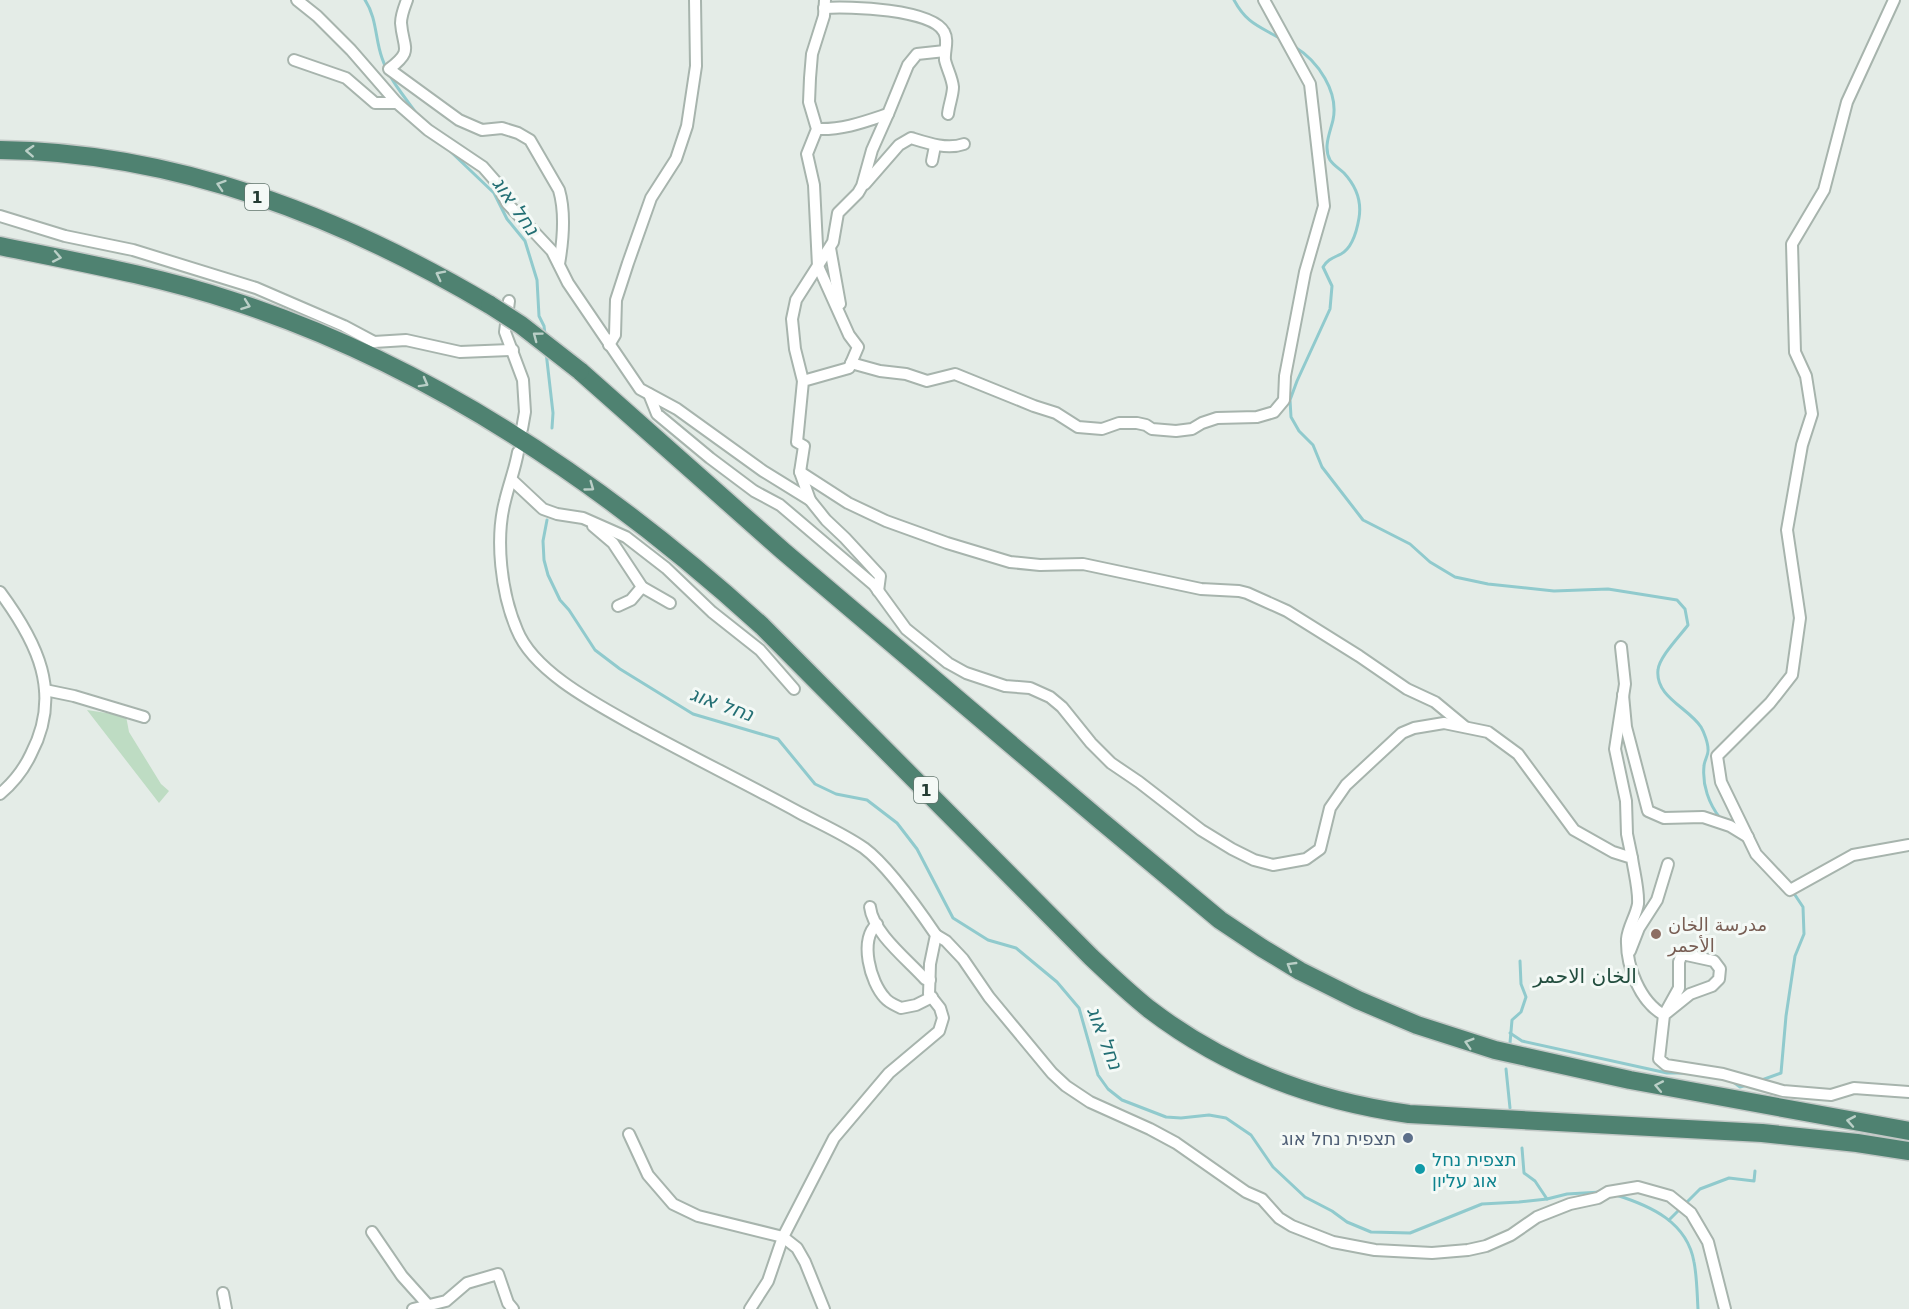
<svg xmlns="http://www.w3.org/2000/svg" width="1909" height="1309" font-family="'DejaVu Sans','Noto Sans Arabic','Noto Sans Hebrew',sans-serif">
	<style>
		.green { fill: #bedcc3 }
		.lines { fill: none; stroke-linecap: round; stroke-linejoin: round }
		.stream { stroke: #90cacd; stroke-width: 3 }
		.minor-casing { stroke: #a7b4ad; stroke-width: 14 }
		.trunk-casing { stroke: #c2c8c6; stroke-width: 21 }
		.minor { stroke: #fff; stroke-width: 10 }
		.trunk { stroke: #4f8271; stroke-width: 18 }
		.trunk-bridge-casing { stroke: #c2c8c6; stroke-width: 21; stroke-linecap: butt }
		.trunk-bridge { stroke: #4f8271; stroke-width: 18 }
		.oneway { stroke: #bacfc7 }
		.education-dot { fill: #8d6e63; stroke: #f4f9f6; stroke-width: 2 }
		.service-dot { fill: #5c6f8a; stroke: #f4f9f6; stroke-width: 2 }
		.culture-dot { fill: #0f9aa8; stroke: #f4f9f6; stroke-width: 2 }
		.labels { text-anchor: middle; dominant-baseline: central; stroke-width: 6; stroke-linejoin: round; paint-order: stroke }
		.shield { fill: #f4f9f6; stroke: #62756e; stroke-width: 1.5 }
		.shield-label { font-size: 16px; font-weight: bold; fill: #243c33 }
		.education-label { font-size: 18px; fill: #785e54; stroke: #f4f9f6; text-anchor: start }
		.service-label { font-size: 18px; fill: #4e5e75; stroke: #f4f9f6; text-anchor: end }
		.culture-label { font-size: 18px; fill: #0d838f; stroke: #f4f9f6; text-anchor: start }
		.water-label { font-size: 20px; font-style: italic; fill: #236f74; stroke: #f4f9f6 }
		.neighbourhood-label { font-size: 20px; fill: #224d3e; stroke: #f4f9f6 }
	</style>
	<rect width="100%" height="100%" fill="#e4ece7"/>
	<polygon class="green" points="87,710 126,716 129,732 161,784 169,791 159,803"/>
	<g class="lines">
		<g class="stream">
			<path d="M365,0C377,18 375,39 382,58C389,79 404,96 417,114"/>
			<path d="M1234,0C1247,24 1259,26 1281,39"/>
			<path d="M1295,47C1318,61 1339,92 1333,120C1330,133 1323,147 1330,160C1333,165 1340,169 1344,173C1356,186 1362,200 1359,218C1357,230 1352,248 1341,254C1333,258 1328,259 1323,267L1332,286L1330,309L1297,381L1290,400L1291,417L1299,431L1313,445L1322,467L1363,520L1410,544L1430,562L1455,577L1488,584L1554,591L1608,589L1677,600L1685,609L1688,625C1680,636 1659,657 1658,670C1655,697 1689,708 1701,727C1704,732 1708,743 1708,749C1709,754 1704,761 1704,766C1702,785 1709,804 1720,818"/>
			<polyline points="449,150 494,193 507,219 525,241 537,280 539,316 544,326 545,334"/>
			<polyline points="546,352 553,413 552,428"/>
			<polyline points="547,520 543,541 544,560 548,575 560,600 569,610 595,650 620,669 693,714 778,739 815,784 836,794 867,800 897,823 917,849 953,918 988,940 1016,948 1057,982 1079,1008 1098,1075 1108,1089 1122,1100 1166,1117 1181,1118 1209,1115 1226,1118 1251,1135 1273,1167 1305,1197 1332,1211 1347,1222 1371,1232 1410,1233 1482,1204 1519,1202 1547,1199 1567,1194 1601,1192"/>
			<polyline points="1510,1033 1522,1041 1667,1073 1682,1073"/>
			<polyline points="1510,1043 1512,1020 1521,1012 1526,997 1521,984 1520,961"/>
			<polyline points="1506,1069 1510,1108"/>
			<polyline points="1732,1081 1740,1087 1747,1085"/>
			<polyline points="1759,1081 1781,1073 1786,1016 1795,956 1804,934 1803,907 1793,892"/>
			<polyline points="1522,1148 1524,1173 1535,1181 1547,1199"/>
			<path d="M1616,1195C1651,1206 1687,1222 1694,1262C1697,1277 1697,1293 1698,1309"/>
			<polyline points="1669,1220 1700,1189 1729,1178 1754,1181 1755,1171"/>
		</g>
		<g class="minor-casing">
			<g id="minor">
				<polyline points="297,0 317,16 351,50 397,103 428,130 483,167 497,183 507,203 552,251 568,283 640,389 677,409 763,471 810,500 826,520 845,538 880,576 878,591"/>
				<path d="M407,0C404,8 401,15 401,23C403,49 414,50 389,69L459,120L482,130L502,128L518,133L530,140L559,190C566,214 563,241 559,264"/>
				<polyline points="1894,0 1847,102 1824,190 1792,244 1795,352 1806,376 1812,414 1802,445 1787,530 1800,618 1792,675 1770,703 1717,756 1721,782 1756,854 1790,890 1853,855 1909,845"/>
				<path d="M824,8C849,6 932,9 944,32C949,41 944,51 945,60C947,69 952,77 953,87C953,95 949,105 948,114"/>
				<polyline points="294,60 346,78 375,103 397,103"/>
				<path d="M817,129C843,130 864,122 888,114L908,65L917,54L945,51"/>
				<polyline points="932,161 935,146"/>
				<path d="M865,184L899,145L911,138C927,143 947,150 964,144"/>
				<polyline points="0,216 65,236 133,250 256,288 344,326 374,342 406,340 460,352 513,350"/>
				<polyline points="830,248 840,304"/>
				<polyline points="509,301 505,332 523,380 525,412 522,429"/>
				<polyline points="609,345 615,335 616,300 628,263 651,198 676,159 687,126 696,66 695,0"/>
				<polyline points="851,363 880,371 906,374 927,381 955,374 1034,406 1056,413 1078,427 1102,429 1119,423 1137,423 1146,425 1152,429 1176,431 1192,429 1202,423 1217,418 1257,417 1274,412 1284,400 1285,376 1305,272 1324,206 1310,84 1264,0"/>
				<polyline points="803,381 795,349 792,319 796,300 833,242 838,213 858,193 862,186 872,150 888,114"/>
				<path d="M649,394L657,414L710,458L754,491L780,505L874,585L906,629L948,663L966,673L1005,686L1030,688L1050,697L1062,707L1091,743L1111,763L1139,782L1201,830L1232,849L1254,860L1273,865L1306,859L1320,849L1330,808L1346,785L1402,733L1414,728L1444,723L1488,732L1518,754L1574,830L1613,852L1632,858C1634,872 1639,890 1638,904C1636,916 1628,927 1627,939C1626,966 1640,1002 1664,1015L1690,994L1712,986L1719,979L1720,969L1714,961L1682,954L1679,962V988L1664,1015L1659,1059L1666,1065L1723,1074L1783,1091L1831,1095L1854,1088L1909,1092"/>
				<path d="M518,452C515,469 509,484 505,501C495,539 501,593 517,630C534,673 600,706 639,728C692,757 747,784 800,813C821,824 844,834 864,848C887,865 919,910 936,935L930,964L929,994L940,1008L943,1018L939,1031L889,1073L834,1138L783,1237L768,1281L750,1309"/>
				<polyline points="800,472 848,503 886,521 947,543 1010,562 1040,565 1083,564 1201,589 1239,591 1247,593 1287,611 1359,656 1407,689 1435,702 1464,726"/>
				<polyline points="512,480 543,509 557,514 583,518 626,537 666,568 712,612 760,650 794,689"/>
				<polyline points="810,500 800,472 804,446 797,442 803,381 849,368 858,347 849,335 818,266 814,185 807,154 817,129 809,102 810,78 812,54 824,16 825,0"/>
				<polyline points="593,526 613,543 642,587 670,603"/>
				<path d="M0,592C37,642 63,693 31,754C24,769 13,783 0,794"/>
				<polyline points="618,606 631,600 642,587"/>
				<polyline points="1621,647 1625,684 1615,749 1626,801 1627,834 1632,858"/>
				<polyline points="45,690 74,696 144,717"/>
				<polyline points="1623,695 1626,727 1648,811 1664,818 1703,817 1730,826 1748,837"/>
				<path d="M870,907C873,933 908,960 925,979L930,980"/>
				<path d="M877,924C859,940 870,982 885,998C889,1003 895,1005 901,1008L916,1005L932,997"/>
				<polyline points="936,935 946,941 963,959 989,997 1052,1073 1066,1086 1090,1102 1150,1129 1176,1143 1246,1192 1262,1199 1279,1218 1292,1226 1333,1242 1375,1250 1432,1253 1468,1250 1486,1246 1511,1235 1537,1217 1570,1204 1598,1198 1608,1192 1638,1187 1670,1196 1691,1213 1708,1242 1725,1309"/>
				<polyline points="1630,951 1639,928 1657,900 1668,864"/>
				<polyline points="629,1134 648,1175 673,1204 698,1216 783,1237 797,1248 805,1262 824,1309"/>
				<polyline points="372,1232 402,1276 428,1305"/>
				<polyline points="223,1293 226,1309"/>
				<polyline points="413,1309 446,1301 467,1283 498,1274 508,1303 513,1309"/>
			</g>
		</g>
		<g class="trunk-casing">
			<g id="trunk">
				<path d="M0,150C174,152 342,217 490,305"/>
				<path d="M0,246C78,262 157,276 233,301C431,365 609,487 762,626L1091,957C1110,975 1129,993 1149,1009C1225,1067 1315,1101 1409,1114L1762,1133L1857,1143L1909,1151"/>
				<polyline points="580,371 783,551 1100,820 1220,920 1262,948 1300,971 1358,1000 1417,1025 1495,1050 1630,1080 1909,1131"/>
			</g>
		</g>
		<use href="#minor" class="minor"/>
		<use href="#trunk" class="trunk"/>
		<g class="trunk-bridge-casing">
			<polyline id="trunk-bridge" points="490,305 521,325 580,371"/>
		</g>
		<use href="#trunk-bridge" class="trunk-bridge"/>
	</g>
	<defs><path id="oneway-chevron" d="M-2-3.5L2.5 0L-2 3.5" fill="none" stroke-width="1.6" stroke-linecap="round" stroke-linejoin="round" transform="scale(1.5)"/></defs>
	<g class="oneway">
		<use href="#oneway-chevron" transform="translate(30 151) rotate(-177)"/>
		<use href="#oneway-chevron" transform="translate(221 185) rotate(-162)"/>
		<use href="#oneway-chevron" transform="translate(57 257) rotate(11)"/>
		<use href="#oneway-chevron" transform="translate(440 275) rotate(-153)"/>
		<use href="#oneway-chevron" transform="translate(246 305) rotate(20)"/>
		<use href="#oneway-chevron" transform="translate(537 336) rotate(-143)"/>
		<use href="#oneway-chevron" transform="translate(424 383) rotate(29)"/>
		<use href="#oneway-chevron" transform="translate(590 487) rotate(36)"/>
		<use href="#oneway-chevron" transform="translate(1291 966) rotate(-149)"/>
		<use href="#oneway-chevron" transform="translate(1469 1043) rotate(-163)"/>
		<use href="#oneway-chevron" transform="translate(1659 1086) rotate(-169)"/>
		<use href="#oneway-chevron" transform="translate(1851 1121) rotate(-170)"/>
	</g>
	<circle class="education-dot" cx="1656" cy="934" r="6"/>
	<circle class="service-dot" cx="1408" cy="1138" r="6"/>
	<circle class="culture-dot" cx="1420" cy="1169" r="6"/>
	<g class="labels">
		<g class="shield">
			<rect x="245" y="184" width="24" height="26" rx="4.5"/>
			<rect x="914" y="777" width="24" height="26" rx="4.5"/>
		</g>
		<g class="shield-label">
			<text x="257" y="197">1</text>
			<text x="926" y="790">1</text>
		</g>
		<g class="education-label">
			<text x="1668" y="924">مدرسة الخان<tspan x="1668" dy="21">الأحمر</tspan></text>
		</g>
		<g class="service-label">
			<text x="1396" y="1138">תצפית נחל אוג</text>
		</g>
		<g class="culture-label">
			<text x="1432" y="1159">תצפית נחל<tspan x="1432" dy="21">אוג עליון</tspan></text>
		</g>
		<g class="water-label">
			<text transform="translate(516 206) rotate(55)">נחל אוג</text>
			<text transform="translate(722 704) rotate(20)">נחל אוג</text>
			<text transform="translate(1105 1038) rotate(69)">נחל אוג</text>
		</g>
		<g class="neighbourhood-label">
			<text x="1585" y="976">الخان الاحمر</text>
		</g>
	</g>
</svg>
